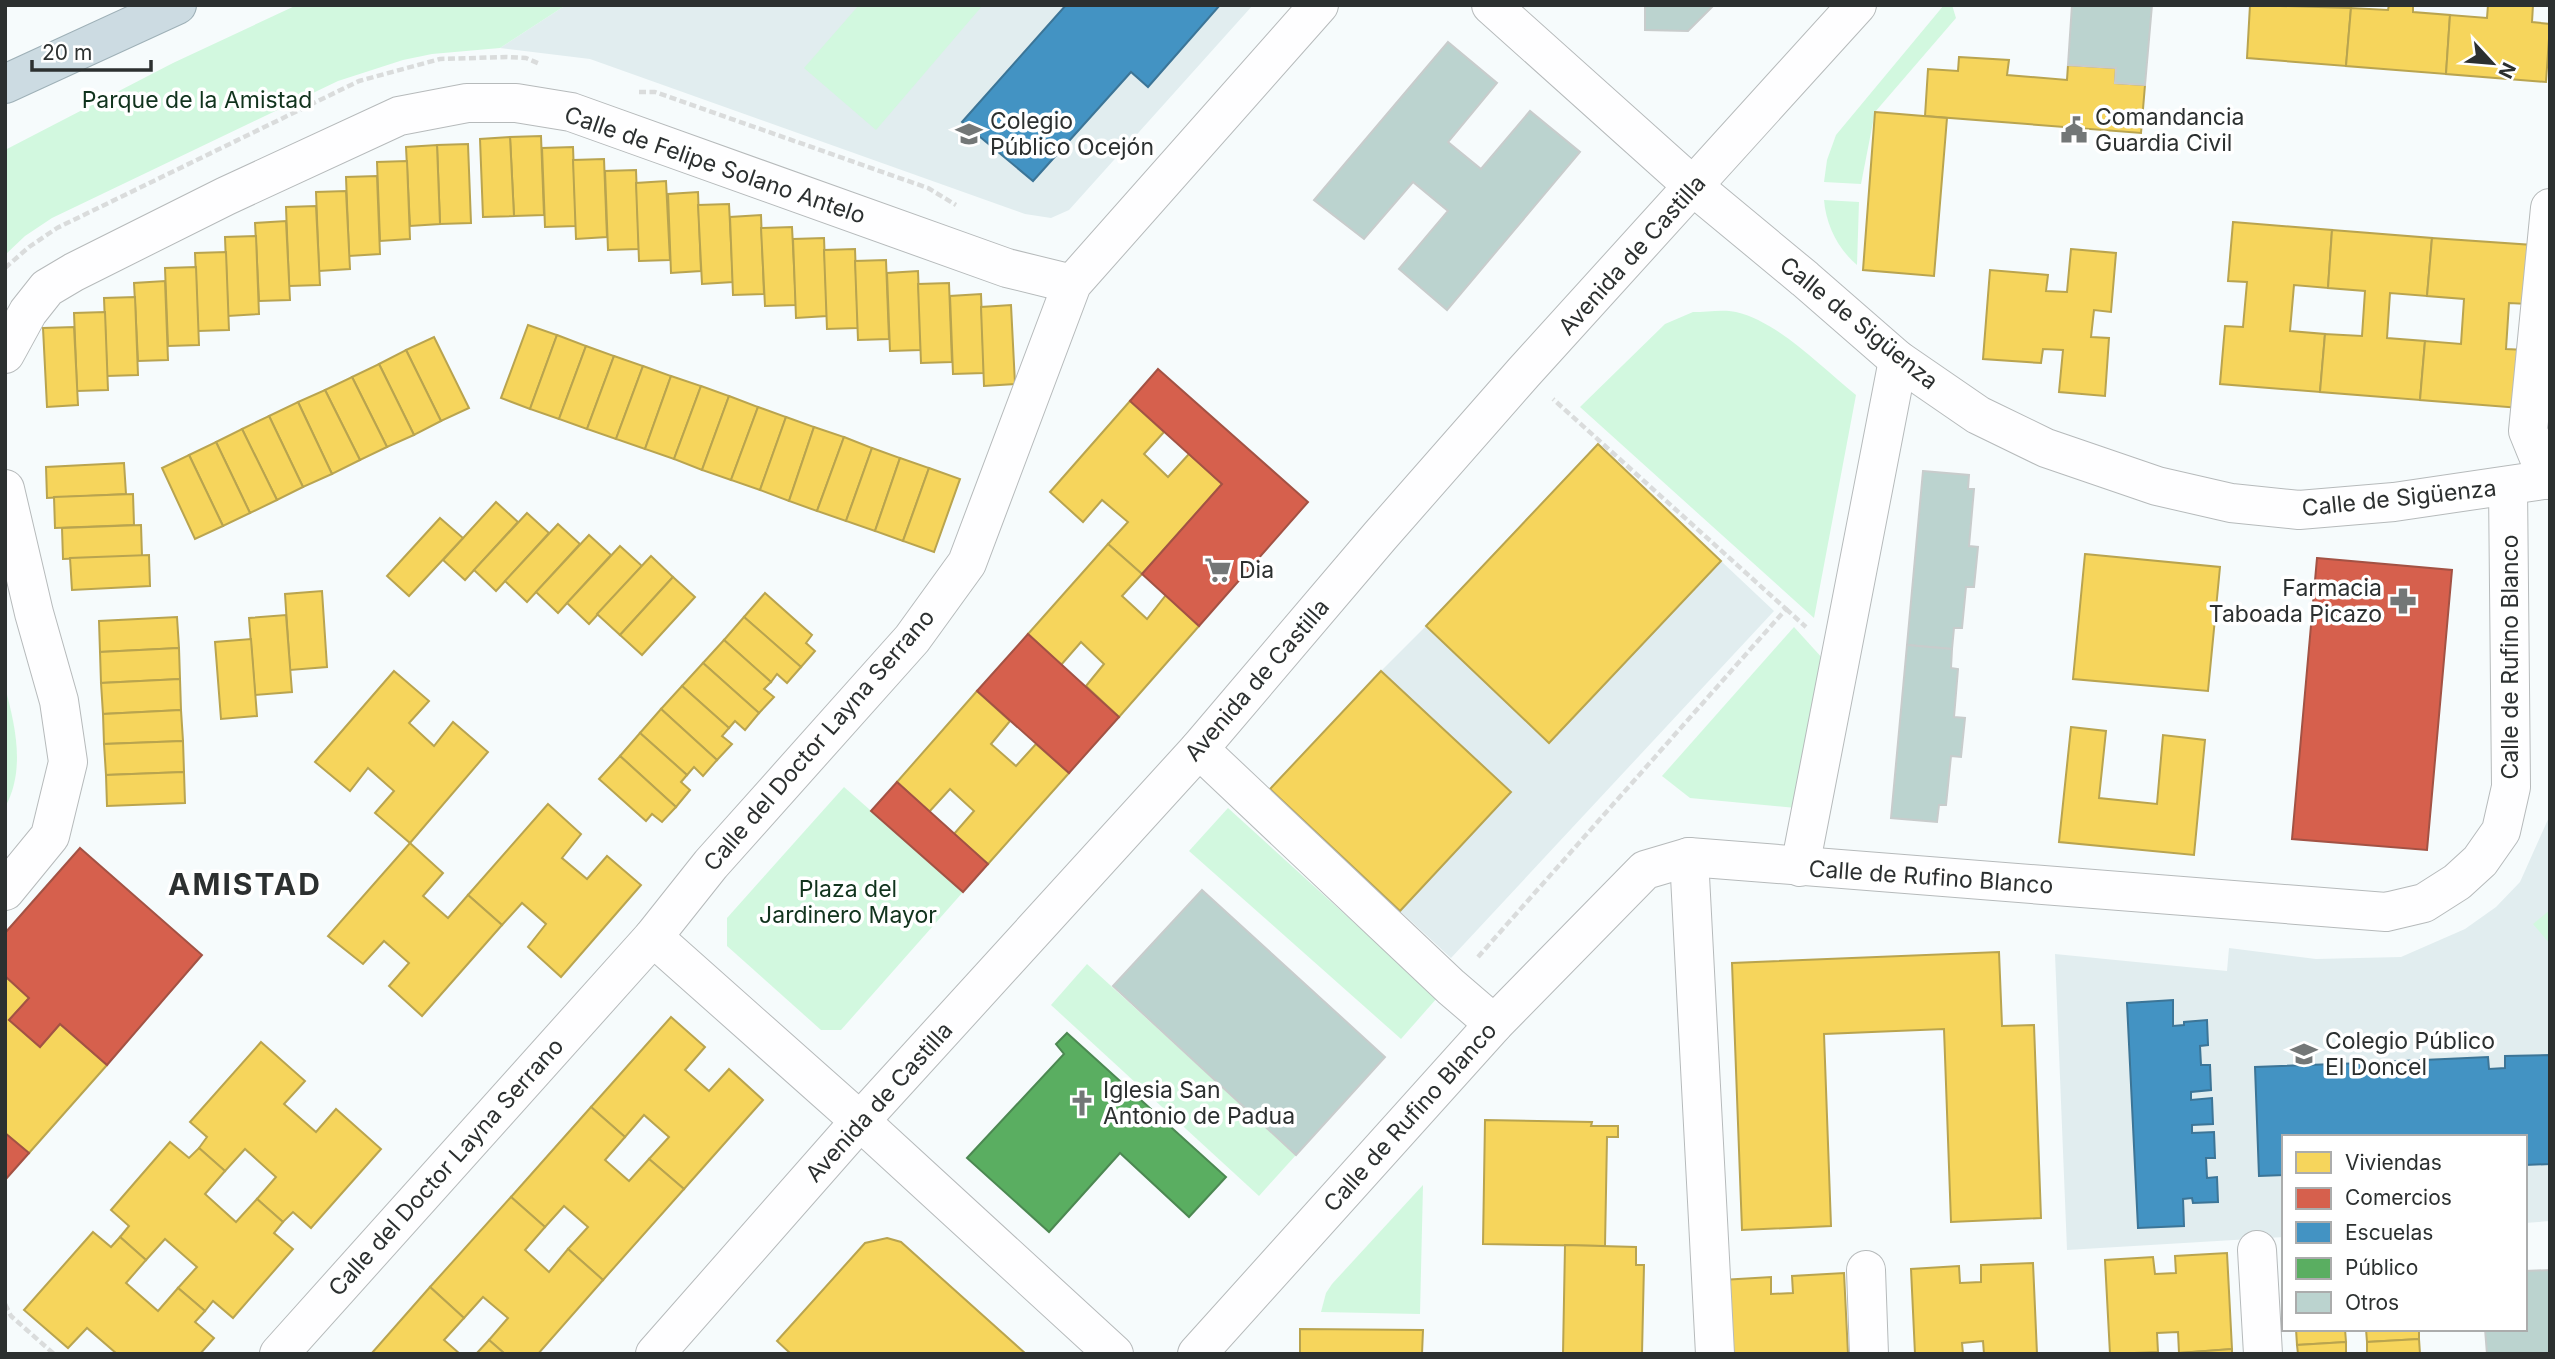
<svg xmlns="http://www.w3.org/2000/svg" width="2555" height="1359" font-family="Inter,sans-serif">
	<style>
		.built { fill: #e1edef }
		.green { fill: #d2f8df }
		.homes { fill: #f6d55c; stroke: #b9a44f; stroke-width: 2 }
		.shops { fill: #d6604d; stroke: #a35244; stroke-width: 2 }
		.schools { fill: #4393c3; stroke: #3c7597; stroke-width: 2 }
		.public { fill: #5aae61; stroke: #4c8852; stroke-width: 2 }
		.building { fill: #bbd3cf; stroke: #c8cccc; stroke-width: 2 }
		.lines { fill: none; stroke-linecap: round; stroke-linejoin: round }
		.minor-casing { stroke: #b6babb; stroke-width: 40 }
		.highway-casing { stroke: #9eb0b7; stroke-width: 40 }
		.path { stroke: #dadcdc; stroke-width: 4.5; stroke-dasharray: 7 3.5; stroke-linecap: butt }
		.minor { stroke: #fefeff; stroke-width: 38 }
		.highway { stroke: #ccdbe2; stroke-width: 38 }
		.labels { text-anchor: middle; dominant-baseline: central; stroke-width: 7; stroke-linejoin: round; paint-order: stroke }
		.park-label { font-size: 23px; fill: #11331d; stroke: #fff }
		.poi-label { font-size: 23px; fill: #2c3030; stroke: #fff; text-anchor: start }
		.street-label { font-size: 23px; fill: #2c3030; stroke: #fff }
		.district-label { font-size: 30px; font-weight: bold; letter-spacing: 2px; fill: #2c3030; stroke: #fff }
	</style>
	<rect width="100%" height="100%" fill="#f6fbfc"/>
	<g class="built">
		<polygon points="566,5 1253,5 1069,210 1051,218 1025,214 590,59 500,48"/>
		<polygon points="1721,561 1774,611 1451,958 1400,911 1511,792 1381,671 1426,626 1549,742"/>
		<polygon points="2550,815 2550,1221 2525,1223 2525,1137 2284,1137 2284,1237 2067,1250 2055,954 2227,971 2229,948 2316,959 2401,957 2465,929 2496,907 2520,882"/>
	</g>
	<g class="green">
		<polygon points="297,5 566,5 500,48 432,54 403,60 338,81 52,218 25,236 5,255 5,150 173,63"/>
		<polygon points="859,5 983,5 876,130 804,68"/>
		<polygon points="1944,5 1952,5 1956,18 1875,112 1861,184 1824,182 1827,160 1836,135"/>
		<path d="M1824,200L1859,202L1857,265C1838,249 1826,225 1824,200Z"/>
		<path d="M1693,312C1707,312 1723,309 1736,312C1779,322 1822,368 1856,395L1814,618L1580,407L1665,324Z"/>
		<polygon points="1794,627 1824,660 1796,808 1690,798 1662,776"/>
		<path d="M5,687C15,725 26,770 5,807Z"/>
		<polygon points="844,787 963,892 841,1030 821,1030 727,946 727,918"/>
		<polygon points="1228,808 1437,998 1401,1039 1189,851"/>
		<polygon points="2550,910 2550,944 2533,924"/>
		<polygon points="1087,964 1296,1155 1259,1196 1051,1005"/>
		<polygon points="1423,1185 1420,1314 1321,1312 1326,1293 1332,1284"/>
	</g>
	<g class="homes">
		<polygon points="2250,5 2351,8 2346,66 2247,58"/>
		<polygon points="2389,5 2413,5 2413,12 2450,15 2446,74 2346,66 2351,8 2388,10"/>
		<polygon points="2488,5 2533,5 2532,22 2550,24 2546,82 2446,74 2450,15 2487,18"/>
		<polygon points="1959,57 2009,60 2007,75 2067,80 2068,65 2116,68 2115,83 2145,85 2141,133 1925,116 1928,69 1958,71"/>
		<polygon points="1875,112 1947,118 1934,276 1863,270"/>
		<polygon points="541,136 544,215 514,216 510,137"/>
		<polygon points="510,137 514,216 483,217 480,139"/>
		<polygon points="468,144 471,223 440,224 437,145"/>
		<polygon points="437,145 440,224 410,226 406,147"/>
		<polygon points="573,147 576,226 545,227 542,148"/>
		<polygon points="604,159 607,237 576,239 573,160"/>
		<polygon points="407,161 410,239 380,241 377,162"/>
		<polygon points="636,170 639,249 608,250 605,171"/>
		<polygon points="377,176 380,254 349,256 346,177"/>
		<polygon points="666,181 670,260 639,261 636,183"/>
		<polygon points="346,191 350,269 319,271 316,192"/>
		<polygon points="698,192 701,271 671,273 668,194"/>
		<polygon points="729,204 733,282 702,284 698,205"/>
		<polygon points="316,206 320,285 289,286 286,207"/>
		<polygon points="761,215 764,294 733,295 730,217"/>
		<polygon points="286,221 290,300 259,301 255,223"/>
		<polygon points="2233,222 2332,230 2328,288 2294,285 2290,331 2325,334 2320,392 2220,384 2225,326 2243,327 2247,282 2228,281"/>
		<polygon points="792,227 796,305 765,306 761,228"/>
		<polygon points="2332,230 2432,238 2427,296 2390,293 2387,338 2425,341 2420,400 2320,392 2325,334 2362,336 2365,291 2328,288"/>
		<polygon points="256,236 259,314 228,316 225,237"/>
		<polygon points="824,238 827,316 796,318 793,239"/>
		<polygon points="2432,238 2533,245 2528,304 2509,303 2506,349 2525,350 2520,408 2420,400 2425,341 2461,344 2464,299 2427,296"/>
		<polygon points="855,249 858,328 827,329 824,250"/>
		<polygon points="2071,249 2116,253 2111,312 2094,310 2091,337 2109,338 2105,396 2059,392 2063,350 2043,349 2041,363 1983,359 1990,270 2048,275 2046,291 2067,292"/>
		<polygon points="226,252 229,330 198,331 195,253"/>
		<polygon points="886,260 889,339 858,340 855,261"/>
		<polygon points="196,267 199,345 168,346 165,268"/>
		<polygon points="918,271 921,350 890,351 887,273"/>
		<polygon points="165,281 168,360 138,361 134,283"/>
		<polygon points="949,283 952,362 921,363 918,284"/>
		<polygon points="981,294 984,373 953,374 950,296"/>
		<polygon points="135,297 138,375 107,376 104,298"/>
		<polygon points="1011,305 1015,384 984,386 981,307"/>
		<polygon points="105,312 108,390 77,391 74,313"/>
		<polygon points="528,325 557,335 530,409 501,398"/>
		<polygon points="74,327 78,405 47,407 43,328"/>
		<polygon points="557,335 586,346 559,419 530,409"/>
		<polygon points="434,337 469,408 441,421 406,350"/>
		<polygon points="586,346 614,356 587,429 559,419"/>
		<polygon points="406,350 441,421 414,435 379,364"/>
		<polygon points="614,356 643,366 616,439 587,429"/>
		<polygon points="379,364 414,435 387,447 352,377"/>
		<polygon points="643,366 671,376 645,449 616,439"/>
		<polygon points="671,376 701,386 674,459 645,449"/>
		<polygon points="352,377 387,447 360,460 325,390"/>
		<polygon points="701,386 729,396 702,470 674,459"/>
		<polygon points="325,390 360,460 332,474 298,402"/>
		<polygon points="729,396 758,407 731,480 702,470"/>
		<polygon points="1130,401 1164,432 1144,454 1168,477 1189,454 1222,484 1142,574 1108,544 1128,522 1102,500 1083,522 1050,492"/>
		<polygon points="298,402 332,474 303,487 269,416"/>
		<polygon points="758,407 786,417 760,490 731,480"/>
		<polygon points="269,416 303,487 277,500 242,429"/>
		<polygon points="786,417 814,427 789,501 760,490"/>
		<polygon points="814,427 844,437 817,511 789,501"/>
		<polygon points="242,429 277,500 250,513 216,442"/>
		<polygon points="844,437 872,448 846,521 817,511"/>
		<polygon points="216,442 250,513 223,526 189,455"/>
		<polygon points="1598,444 1721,561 1549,743 1426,626"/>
		<polygon points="872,448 900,458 875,531 846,521"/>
		<polygon points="189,455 223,526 195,539 162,468"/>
		<polygon points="900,458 929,468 903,541 875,531"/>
		<polygon points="124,463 126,494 47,498 46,467"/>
		<polygon points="929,468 960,479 934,552 903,541"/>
		<polygon points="133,494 134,525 55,528 54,497"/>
		<polygon points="496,502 518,522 465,580 443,560"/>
		<polygon points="527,513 549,533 496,591 474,570"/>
		<polygon points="440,518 463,538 409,596 387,576"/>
		<polygon points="558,524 580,544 527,602 505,581"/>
		<polygon points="141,525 142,556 63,559 62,528"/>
		<polygon points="589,535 611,555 558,613 536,592"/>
		<polygon points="1108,544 1142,574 1122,596 1147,619 1166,595 1199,626 1119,717 1086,686 1104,664 1081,642 1061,665 1028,634"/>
		<polygon points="620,546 642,566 589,624 567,603"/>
		<polygon points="2085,554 2220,567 2208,691 2073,679"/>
		<polygon points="149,555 150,586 72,590 70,558"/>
		<polygon points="651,556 673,577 620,635 597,614"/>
		<polygon points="673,577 695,597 642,655 620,635"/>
		<polygon points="322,591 327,667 290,670 285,594"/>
		<polygon points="765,593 812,635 806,643 815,651 801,667 744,617"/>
		<polygon points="286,615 292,692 255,695 249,618"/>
		<polygon points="177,617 179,648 100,652 99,621"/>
		<polygon points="744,617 801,667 787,683 777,674 771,682 724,640"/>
		<polygon points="251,639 257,716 221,719 215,642"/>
		<polygon points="724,640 771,682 764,689 774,697 759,713 703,663"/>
		<polygon points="179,648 180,679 101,683 100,652"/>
		<polygon points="703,663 759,713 745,730 735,721 729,728 682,686"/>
		<polygon points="394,671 429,701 409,723 434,746 453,722 488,752 410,843 375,813 394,791 368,768 350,791 315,762"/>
		<polygon points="1381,671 1511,792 1400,911 1270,789"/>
		<polygon points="180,679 181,710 103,714 101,683"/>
		<polygon points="682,686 729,728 722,736 732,744 717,760 661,709"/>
		<polygon points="977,691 1010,721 991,744 1016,766 1036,744 1069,773 988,864 954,834 974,811 950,789 929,812 897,782"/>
		<polygon points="661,709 717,760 703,776 694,767 687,775 640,733"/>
		<polygon points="181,710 183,741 104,744 103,714"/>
		<polygon points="2071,727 2106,731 2099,798 2157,804 2163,735 2205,740 2194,855 2059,842"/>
		<polygon points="640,733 687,775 681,782 690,790 676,807 620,756"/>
		<polygon points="183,741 184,772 106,775 104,744"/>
		<polygon points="620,756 676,807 662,822 652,814 646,821 599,779"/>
		<polygon points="184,772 185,803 107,806 106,775"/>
		<polygon points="548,804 581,834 562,858 587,879 607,856 641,885 561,977 528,947 546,924 522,903 502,925 468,895"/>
		<polygon points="410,843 443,873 423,896 448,918 468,895 502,925 422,1016 389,986 409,963 384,941 363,964 328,936"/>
		<polygon points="1999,952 2002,1026 2034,1025 2041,1218 1951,1222 1944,1029 1824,1034 1831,1226 1742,1230 1732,963"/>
		<polygon points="5,976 29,998 9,1020 40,1047 60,1024 107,1065 29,1153 5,1133"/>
		<polygon points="671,1017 705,1047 685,1070 709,1091 729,1069 763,1100 684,1189 649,1159 669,1137 644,1115 625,1137 591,1107"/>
		<polygon points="261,1042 305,1081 284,1104 316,1132 336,1109 381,1149 311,1228 293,1212 283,1222 257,1199 276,1177 245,1149 225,1171 199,1148 207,1137 190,1122"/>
		<polygon points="591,1107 625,1137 605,1160 629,1181 649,1159 684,1189 603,1280 568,1249 588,1227 564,1206 545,1227 511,1197"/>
		<polygon points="1485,1120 1592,1122 1591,1126 1618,1126 1618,1137 1607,1137 1605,1246 1483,1244"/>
		<polygon points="170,1142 189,1158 199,1148 225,1171 205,1194 236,1222 257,1199 283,1222 274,1233 293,1249 233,1318 213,1301 205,1311 178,1288 197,1267 165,1239 146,1260 120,1237 129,1226 111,1210"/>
		<polygon points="511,1197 545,1227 525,1250 549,1272 568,1249 603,1280 538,1354 505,1354 489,1340 508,1318 483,1297 464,1318 430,1287"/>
		<polygon points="93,1232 111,1247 120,1237 146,1260 126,1283 158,1311 178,1288 205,1311 195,1322 214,1338 200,1354 117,1354 87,1328 68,1348 24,1310"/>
		<polygon points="887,1238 901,1242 1026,1354 791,1354 777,1341 865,1243"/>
		<polygon points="1565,1245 1636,1247 1636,1265 1644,1265 1642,1354 1563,1354"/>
		<polygon points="2227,1253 2232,1349 2179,1353 2178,1332 2157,1333 2158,1352 2110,1354 2105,1260 2153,1257 2155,1274 2176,1273 2175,1256"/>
		<polygon points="2033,1263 2037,1354 1984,1354 1983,1341 1962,1343 1963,1354 1915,1354 1911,1269 1959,1266 1960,1283 1981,1282 1981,1265"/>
		<polygon points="1844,1273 1848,1354 1725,1354 1722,1280 1771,1277 1771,1294 1793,1293 1792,1276"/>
		<polygon points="430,1287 464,1318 444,1340 460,1354 371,1354"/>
		<polygon points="1300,1329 1423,1330 1422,1354 1300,1354"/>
		<polygon points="2296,1329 2345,1329 2346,1342 2297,1345"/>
		<polygon points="2366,1329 2419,1329 2419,1339 2367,1342"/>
		<polygon points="2419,1339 2420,1354 2367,1354 2367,1342"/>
		<polygon points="489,1340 505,1354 476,1354"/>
		<polygon points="2346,1342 2346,1354 2298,1354 2297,1345"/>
		<polygon points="2232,1349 2232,1354 2179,1354 2179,1353"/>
	</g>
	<g class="shops">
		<polygon points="1158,369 1308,502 1199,626 1142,574 1222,484 1130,401"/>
		<polygon points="2317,558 2452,570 2427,850 2292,839"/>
		<polygon points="1028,634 1119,717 1069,773 977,691"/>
		<polygon points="897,782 988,864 963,892 871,811"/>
		<polygon points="80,848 202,955 107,1065 60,1024 40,1047 9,1020 29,998 5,976 5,933"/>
		<polygon points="5,1133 29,1153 5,1180"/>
	</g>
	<g class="schools">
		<polygon points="1066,5 1220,5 1148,87 1131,72 1033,181 962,122"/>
		<polygon points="2173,1000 2173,1026 2184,1025 2184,1022 2207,1020 2208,1045 2200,1046 2201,1065 2210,1065 2211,1090 2191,1092 2191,1100 2212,1098 2213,1124 2192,1125 2192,1133 2214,1132 2215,1158 2206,1158 2207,1178 2217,1177 2218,1202 2193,1203 2192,1198 2183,1199 2184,1226 2138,1228 2127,1003"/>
		<polygon points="2550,1055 2550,1164 2525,1165 2525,1137 2284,1137 2284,1175 2259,1176 2255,1067 2363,1063 2363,1074 2380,1073 2380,1062 2488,1057 2489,1069 2505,1068 2505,1056"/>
	</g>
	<polygon class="public" points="1067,1033 1226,1177 1189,1217 1120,1153 1049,1232 967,1158 1064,1054 1056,1044"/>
	<g class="building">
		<polygon points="1645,5 1714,5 1688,31 1645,30"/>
		<polygon points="2072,5 2152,5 2145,85 2115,83 2116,68 2068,65"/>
		<polygon points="1448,42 1497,83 1448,142 1481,169 1530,111 1580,152 1447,310 1399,269 1448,211 1413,182 1364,239 1314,200"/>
		<polygon points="1923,471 1969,475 1968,489 1974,489 1969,546 1978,547 1974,587 1966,587 1962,628 1954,628 1952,649 1907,645"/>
		<polygon points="1907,645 1952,649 1951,668 1958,669 1954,717 1965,718 1961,757 1951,756 1946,805 1939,805 1937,822 1891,818"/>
		<polygon points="1202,890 1385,1057 1296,1155 1113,986"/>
		<polygon points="2550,1270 2550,1354 2487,1354 2485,1329 2525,1329 2525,1271"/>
	</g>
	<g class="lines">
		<g class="minor-casing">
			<g id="minor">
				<polyline points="1491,5 1694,187 1805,279 1898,360 1978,415 2046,448 2157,486 2231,503 2299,510 2394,502 2550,479"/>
				<polyline points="5,354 28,312 47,288 74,272 226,196 399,116 467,103 516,103 571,112 1007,268 1072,284"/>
				<polyline points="2548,480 2528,431 2550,208"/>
				<polyline points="5,489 34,613 59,701 68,762 50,836 5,891"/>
				<polyline points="1199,749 1451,987 1494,1024"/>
				<polyline points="1689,857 1715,1354"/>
				<polyline points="1800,867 1898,360"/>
				<polyline points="653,937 860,1121 1114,1354"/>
				<polyline points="2257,1250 2263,1354"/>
				<polyline points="1866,1270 1869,1354"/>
				<polyline points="279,1354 653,937 711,864 912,639 967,563 1072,284 1319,5"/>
				<polyline points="655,1354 860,1121 1199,749 1380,536 1524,372 1857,5"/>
				<polyline points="1197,1354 1494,1024 1645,870 1689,857 2386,912 2424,903 2457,882 2480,861 2501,831 2511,787 2508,486"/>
			</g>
		</g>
		<g class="highway-casing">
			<polyline id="highway" points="5,84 177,5"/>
		</g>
		<g class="path">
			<polyline points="639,92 655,92 928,188 956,205"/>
			<polyline points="5,268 29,247 57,228 359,81 440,59 507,57 526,58 540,64"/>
			<polyline points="1786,609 1806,627"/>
			<polyline points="1478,957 1786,609 1553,399"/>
			<polyline points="5,1304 11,1316 54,1354"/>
		</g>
		<use href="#minor" class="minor"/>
		<use href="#highway" class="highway"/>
	</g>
	<defs>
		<g id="civic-bare" transform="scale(2.1)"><path d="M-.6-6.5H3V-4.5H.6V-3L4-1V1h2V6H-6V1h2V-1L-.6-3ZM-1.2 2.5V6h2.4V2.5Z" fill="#737777" stroke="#fff" stroke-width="2.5" paint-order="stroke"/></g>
		<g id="school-bare" transform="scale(2.1)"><path d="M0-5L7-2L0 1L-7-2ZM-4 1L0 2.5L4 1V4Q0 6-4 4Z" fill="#737777" stroke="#fff" stroke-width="2.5" paint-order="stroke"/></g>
		<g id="supermarket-bare" transform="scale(2.1)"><path d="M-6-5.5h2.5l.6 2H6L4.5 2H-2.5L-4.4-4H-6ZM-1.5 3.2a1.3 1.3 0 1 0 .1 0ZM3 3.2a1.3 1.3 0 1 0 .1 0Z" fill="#737777" stroke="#fff" stroke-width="2.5" paint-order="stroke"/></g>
		<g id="pharmacy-bare" transform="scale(2.1)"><path d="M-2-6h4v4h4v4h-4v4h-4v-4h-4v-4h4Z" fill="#737777" stroke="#fff" stroke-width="2.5" paint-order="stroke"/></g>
		<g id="church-bare" transform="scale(2.1)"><path d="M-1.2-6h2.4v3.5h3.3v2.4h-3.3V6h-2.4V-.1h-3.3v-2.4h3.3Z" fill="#737777" stroke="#fff" stroke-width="2.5" paint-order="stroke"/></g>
	</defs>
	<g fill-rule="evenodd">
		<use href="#civic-bare" x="2074" y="130"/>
		<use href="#school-bare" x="969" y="134"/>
		<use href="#supermarket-bare" x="1218" y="570"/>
		<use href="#pharmacy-bare" x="2403" y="601"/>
		<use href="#school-bare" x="2304" y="1054"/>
		<use href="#church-bare" x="1082" y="1103"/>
	</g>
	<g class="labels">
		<g class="park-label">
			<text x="197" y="100">Parque de la Amistad</text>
			<text x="848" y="889">Plaza del<tspan x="848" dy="26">Jardinero Mayor</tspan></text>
		</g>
		<g class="poi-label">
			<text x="2095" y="117">Comandancia<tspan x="2095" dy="26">Guardia Civil</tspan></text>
			<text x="990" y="121">Colegio<tspan x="990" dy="26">Público Ocejón</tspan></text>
			<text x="1239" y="570">Dia</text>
			<text x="2382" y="588" text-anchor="end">Farmacia<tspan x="2382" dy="26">Taboada Picazo</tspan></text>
			<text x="2325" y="1041">Colegio Público<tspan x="2325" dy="26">El Doncel</tspan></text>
			<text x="1103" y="1090">Iglesia San<tspan x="1103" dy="26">Antonio de Padua</tspan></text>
		</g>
		<g class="street-label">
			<text transform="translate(715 165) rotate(19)">Calle de Felipe Solano Antelo</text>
			<text transform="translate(1632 255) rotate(-48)">Avenida de Castilla</text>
			<text transform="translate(1859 323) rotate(39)">Calle de Sigüenza</text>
			<text transform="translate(2399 498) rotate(-6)">Calle de Sigüenza</text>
			<text transform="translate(2510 657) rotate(-90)">Calle de Rufino Blanco</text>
			<text transform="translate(1257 680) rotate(-49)">Avenida de Castilla</text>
			<text transform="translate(819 740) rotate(-49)">Calle del Doctor Layna Serrano</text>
			<text transform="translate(1931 877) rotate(4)">Calle de Rufino Blanco</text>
			<text transform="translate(879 1102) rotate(-48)">Avenida de Castilla</text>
			<text transform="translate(1410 1117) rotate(-48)">Calle de Rufino Blanco</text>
			<text transform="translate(446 1167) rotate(-48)">Calle del Doctor Layna Serrano</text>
		</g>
		<g class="district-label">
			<text x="245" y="884">AMISTAD</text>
		</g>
	</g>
	<rect width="2555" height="1359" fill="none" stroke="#2c3030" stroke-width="14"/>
	<rect x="2282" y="1135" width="245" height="196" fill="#ffffff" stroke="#abacac" stroke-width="2"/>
	<rect x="2296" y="1152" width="35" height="21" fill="#f6d55c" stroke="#abacac" stroke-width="2"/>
	<text x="2345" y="1170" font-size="21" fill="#2c3030">Viviendas</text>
	<rect x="2296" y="1188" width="35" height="21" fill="#d6604d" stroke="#abacac" stroke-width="2"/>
	<text x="2345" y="1205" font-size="21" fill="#2c3030">Comercios</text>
	<rect x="2296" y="1222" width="35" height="21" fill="#4393c3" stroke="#abacac" stroke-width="2"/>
	<text x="2345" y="1240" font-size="21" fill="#2c3030">Escuelas</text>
	<rect x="2296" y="1258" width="35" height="21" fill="#5aae61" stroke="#abacac" stroke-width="2"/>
	<text x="2345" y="1275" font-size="21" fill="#2c3030">Público</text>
	<rect x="2296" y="1292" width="35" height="21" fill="#bbd3cf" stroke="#abacac" stroke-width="2"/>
	<text x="2345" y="1310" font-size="21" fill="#2c3030">Otros</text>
	<g transform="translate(2492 63) rotate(116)" stroke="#ffffff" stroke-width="5" paint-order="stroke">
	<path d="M0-5L12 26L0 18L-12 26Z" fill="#2c3030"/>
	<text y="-10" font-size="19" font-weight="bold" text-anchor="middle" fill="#2c3030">N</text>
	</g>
	<path d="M32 60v10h119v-10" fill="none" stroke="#2c3030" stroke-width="3.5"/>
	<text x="42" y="60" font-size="21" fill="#2c3030" stroke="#ffffff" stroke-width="5" paint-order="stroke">20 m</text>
</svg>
